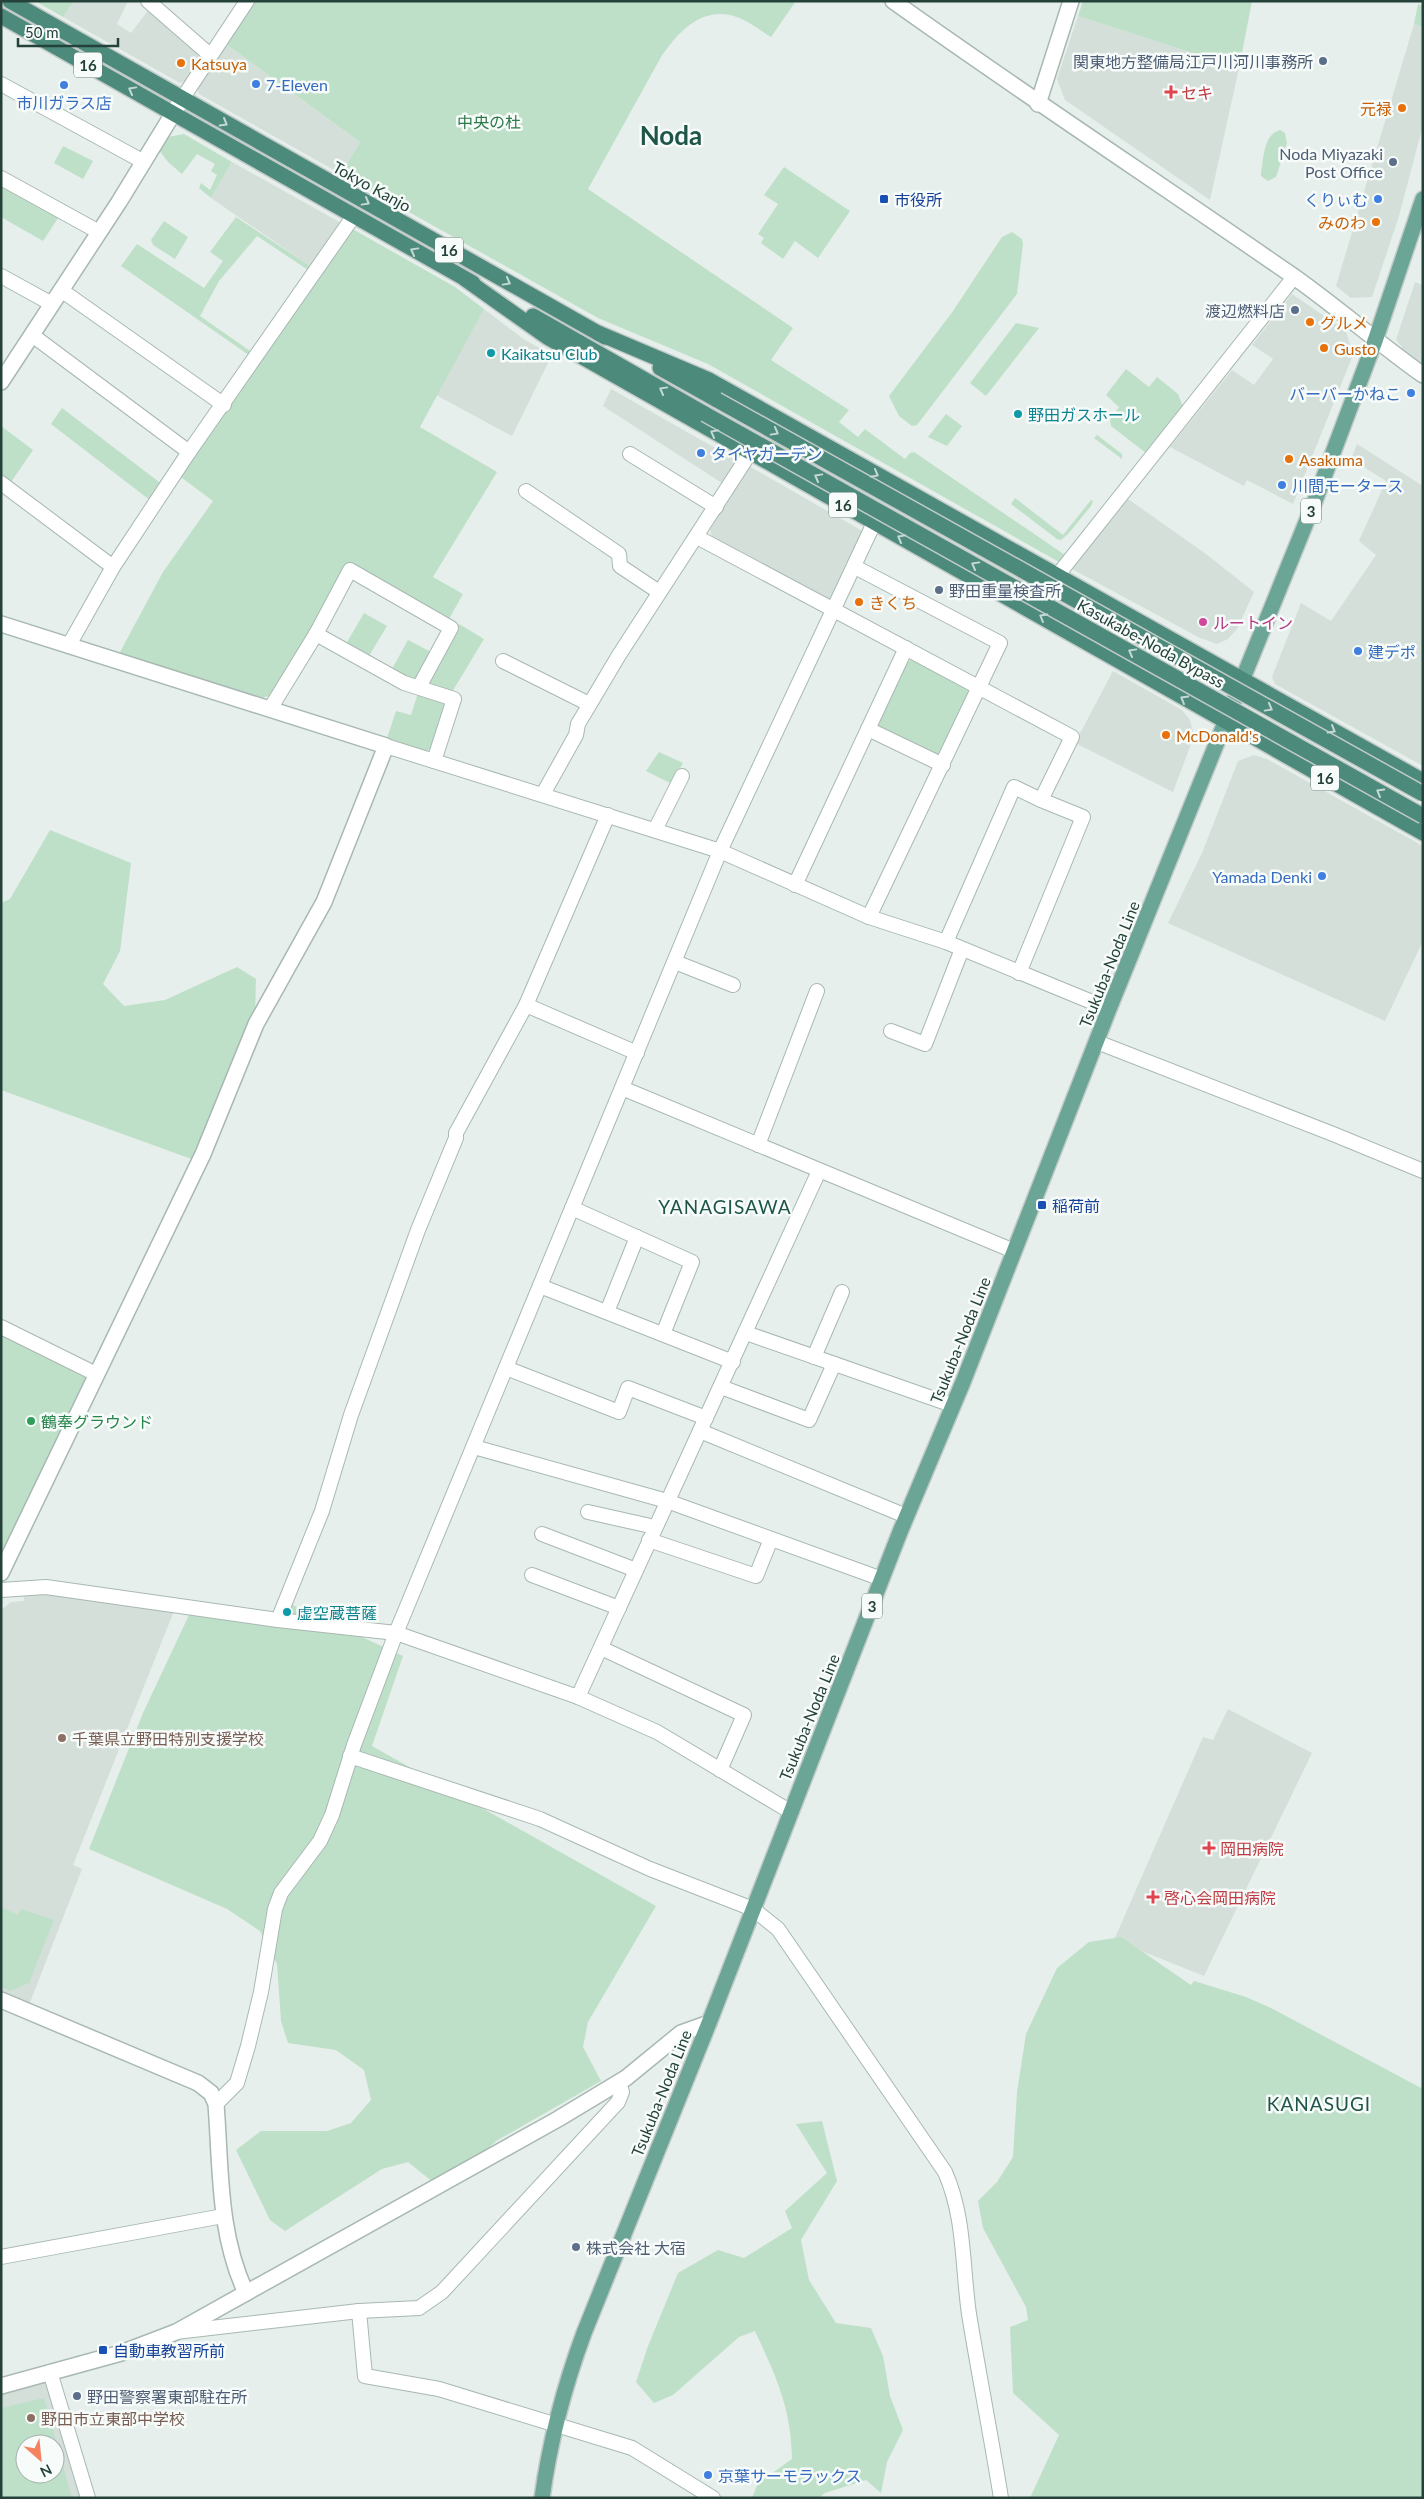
<svg xmlns="http://www.w3.org/2000/svg" width="1424" height="2499" font-family="Lato,'Noto Sans JP',sans-serif">
	<style>
		.built { fill: #d4dfda; fill-rule: evenodd }
		.green { fill: #bfe0c8; fill-rule: evenodd }
		.lines { fill: none; stroke-linecap: round; stroke-linejoin: round }
		.minor-casing { stroke: #a8b8b2; stroke-width: 16 }
		.tertiary-casing { stroke: #a8b8b2; stroke-width: 18 }
		.primary-casing { stroke: #c2cac8; stroke-width: 18 }
		.trunk-casing { stroke: #c2cac8; stroke-width: 18 }
		.minor { stroke: #fff; stroke-width: 14 }
		.tertiary { stroke: #fff; stroke-width: 15 }
		.primary { stroke: #6aa596; stroke-width: 15 }
		.trunk { stroke: #4c8a7c; stroke-width: 15 }
		.trunk-bridge-casing { stroke: #c2cac8; stroke-width: 18; stroke-linecap: butt }
		.trunk-bridge { stroke: #4c8a7c; stroke-width: 15 }
		.oneway { stroke: #c4d9d4 }
		.service-dot { fill: #5c6f8a; stroke: #f7fbf9; stroke-width: 2 }
		.food-dot { fill: #e8710a; stroke: #f7fbf9; stroke-width: 2 }
		.shop-dot { fill: #3f7fe0; stroke: #f7fbf9; stroke-width: 2 }
		.health-dot { fill: #e0444e; stroke: #f7fbf9; stroke-width: 2 }
		.transit-dot { fill: #1a4fb4; stroke: #f7fbf9; stroke-width: 2 }
		.culture-dot { fill: #0f9aa8; stroke: #f7fbf9; stroke-width: 2 }
		.hotel-dot { fill: #d1479c; stroke: #f7fbf9; stroke-width: 2 }
		.leisure-dot { fill: #2e9e5b; stroke: #f7fbf9; stroke-width: 2 }
		.education-dot { fill: #8d6e63; stroke: #f7fbf9; stroke-width: 2 }
		.labels { text-anchor: middle; dominant-baseline: central; stroke-width: 5; stroke-linejoin: round; paint-order: stroke }
		.shield { fill: #f7fbf9; stroke: #637a73; stroke-width: 1 }
		.shield-label { font-size: 15px; font-weight: bold; fill: #24423a }
		.service-label { font-size: 16px; fill: #4e5e75; stroke: #f7fbf9; text-anchor: end }
		.food-label { font-size: 16px; fill: #c56008; stroke: #f7fbf9; text-anchor: start }
		.shop-label { font-size: 16px; fill: #366cbe; stroke: #f7fbf9; text-anchor: start }
		.health-label { font-size: 16px; fill: #be3a42; stroke: #f7fbf9; text-anchor: start }
		.park-label { font-size: 16px; fill: #2d7a4b; stroke: #f7fbf9 }
		.street-label { font-size: 16px; fill: #24423a; stroke: #f7fbf9 }
		.transit-label { font-size: 16px; fill: #164399; stroke: #f7fbf9; text-anchor: start }
		.culture-label { font-size: 16px; fill: #0d838f; stroke: #f7fbf9; text-anchor: start }
		.hotel-label { font-size: 16px; fill: #b23c85; stroke: #f7fbf9; text-anchor: start }
		.leisure-label { font-size: 16px; fill: #27864d; stroke: #f7fbf9; text-anchor: start }
		.education-label { font-size: 16px; fill: #785e54; stroke: #f7fbf9; text-anchor: start }
		.quarter-label { font-size: 19px; letter-spacing: 1px; fill: #1f5548; stroke: #f7fbf9 }
		.town-label { font-size: 26px; font-weight: bold; fill: #1f5548; stroke: #f7fbf9 }
	</style>
	<rect width="100%" height="100%" fill="#e6efeb"/>
	<g class="built">
		<polygon points="74,1 128,1 117,24 131,33 150,8 204,55 186,81 180,83 63,17"/>
		<polygon points="1078,16 1239,68 1210,200 1065,100 1057,79"/>
		<polygon points="1414,24 1423,27 1423,125 1399,216 1372,297 1351,298 1336,286"/>
		<polygon points="226,44 360,142 341,174 199,94 197,88"/>
		<polygon points="232,162 343,224 313,268 211,198"/>
		<polygon points="1415,282 1423,285 1423,364 1400,351 1402,347 1396,340"/>
		<polygon points="1292,294 1346,331 1353,355 1293,504 1247,480 1244,486 1170,447 1232,370 1254,385 1273,359 1252,345"/>
		<polygon points="484,309 525,340 552,355 512,436 436,395"/>
		<polygon points="611,389 740,462 725,485 603,406"/>
		<polygon points="1357,444 1423,486 1423,766 1275,684 1272,677 1301,603 1331,621 1376,555 1359,541 1386,481 1351,459"/>
		<polygon points="749,466 864,532 834,596 828,599 712,537 710,530"/>
		<polygon points="1128,499 1206,554 1254,592 1237,629 1228,639 1217,644 1200,638 1072,569"/>
		<polygon points="1113,671 1182,710 1190,720 1194,736 1173,792 1075,743"/>
		<polygon points="1254,755 1267,759 1423,846 1423,941 1385,1021 1168,923 1202,853 1238,761"/>
		<polygon points="24,1593 49,1594 174,1611 73,1865 82,1869 29,2005 1,1993 1,1610 11,1602 24,1601"/>
		<polygon points="1228,1709 1312,1753 1204,1976 1114,1940 1203,1737 1213,1740"/>
		<path d="M44,2381L51,2387L84,2498H1V2393ZM25,2444H55V2474H25Z"/>
	</g>
	<g class="green">
		<polygon points="35,1 74,1 63,17"/>
		<path d="M254,1H796L771,37C758,29 745,18 730,15C698,9 677,34 661,57L588,189L793,328L771,360L849,410L839,422L858,437L865,429L905,459L910,453L914,452L1065,555L1059,562L708,364L598,318L341,174L360,142L226,44Z"/>
		<polygon points="1083,1 1252,1 1239,68 1078,16"/>
		<polygon points="1418,4 1423,6 1423,27 1414,24"/>
		<path d="M1280,130L1285,133L1287,143L1276,177L1268,181L1261,176V172C1264,157 1263,135 1280,130Z"/>
		<polygon points="184,134 232,162 211,198 199,188 201,183 210,190 217,175 211,171 215,164 197,154 182,174 168,162 159,150 168,137"/>
		<polygon points="63,146 93,161 83,179 54,163"/>
		<polygon points="784,167 850,211 818,258 795,241 783,259 761,243 764,238 758,234 778,204 764,195"/>
		<polygon points="1,182 60,215 43,241 1,217"/>
		<path d="M236,217L313,268L253,358L121,266L137,244L204,288L223,261L210,252ZM257,236L308,270L253,353L200,316L219,281Z"/>
		<polygon points="164,221 188,237 175,259 153,245 151,240"/>
		<polygon points="349,227 455,287 484,309 420,427 497,472 433,577 463,594 449,619 349,563 272,695 262,698 119,654 163,572 213,501 178,475"/>
		<polygon points="1012,232 1022,239 1023,244 1017,294 917,425 912,426 899,416 889,396 953,311 1002,237"/>
		<polygon points="1016,323 1039,328 986,396 970,383"/>
		<polygon points="1126,369 1149,387 1157,377 1178,394 1183,407 1146,453 1111,426 1110,420 1119,407 1106,395"/>
		<polygon points="62,408 163,485 151,501 51,424"/>
		<polygon points="946,414 962,426 947,446 928,437"/>
		<polygon points="1,426 33,450 9,485 1,479"/>
		<polygon points="1097,435 1122,454 1122,459 1094,438"/>
		<polygon points="1015,498 1063,535 1091,500 1093,501 1091,506 1068,534 1061,540 1057,539 1011,504"/>
		<polygon points="364,613 387,626 369,656 346,644"/>
		<polygon points="459,624 484,639 452,692 432,686 429,680"/>
		<polygon points="408,640 431,652 418,677 412,679 392,669"/>
		<polygon points="913,659 968,688 970,694 939,754 935,756 879,728 877,723 908,662"/>
		<polygon points="418,693 443,700 446,706 432,748 426,751 387,738 396,711 411,715"/>
		<polygon points="659,752 683,763 672,784 646,771"/>
		<polygon points="50,830 131,863 120,951 103,984 124,1006 165,1000 237,967 256,979 255,1017 197,1161 1,1090 1,903 10,899"/>
		<polygon points="1,1330 87,1376 1,1553"/>
		<polygon points="284,1601 403,1656 372,1746 656,1906 588,2022 583,2047 601,2081 496,2141 444,2191 408,2162 382,2169 285,2231 270,2220 236,2150 261,2131 327,2131 351,2123 371,2100 364,2070 336,2050 288,2043 281,2021 277,1964 260,1931 227,1909 89,1849 143,1713 189,1615 195,1614 272,1622"/>
		<polygon points="1,1907 18,1915 21,1909 54,1920 29,1983 10,1991 1,1987"/>
		<polygon points="1121,1937 1191,1985 1194,1981 1246,1997 1271,2008 1423,2089 1423,2498 1030,2498 1059,2435 1013,2393 1010,2327 1028,2320 1026,2307 983,2228 978,2201 997,2182 1013,2157 1017,2092 1026,2034 1057,1968 1089,1942"/>
		<path d="M822,2121L837,2181L801,2240L809,2280L836,2323L871,2328L883,2356L890,2396L903,2430L887,2462L881,2493L866,2480L825,2493L819,2498H752L758,2483L792,2459C791,2407 776,2377 755,2331L739,2337L673,2395L654,2403L636,2382L648,2346L678,2273L718,2250L744,2258L792,2228L785,2211L827,2173L796,2124Z"/>
		<path d="M44,2398L72,2498H1V2408ZM25,2444H55V2474H25Z"/>
	</g>
	<g class="lines">
		<g class="minor-casing">
			<g id="minor">
				<polyline points="148,1 210,55"/>
				<polyline points="1,84 144,162"/>
				<polyline points="182,99 247,1"/>
				<polyline points="1,178 99,232"/>
				<polyline points="1,276 52,304"/>
				<polyline points="61,290 224,405"/>
				<polyline points="32,335 189,452"/>
				<polyline points="630,454 716,507"/>
				<polyline points="1,483 113,567"/>
				<polyline points="526,491 619,554 620,566 659,592"/>
				<polyline points="697,537 1072,737 1041,800 1083,817 1019,973"/>
				<polyline points="855,567 1000,643 869,917"/>
				<polyline points="1057,576 1294,277"/>
				<polyline points="316,634 404,683 454,699 434,761"/>
				<polyline points="69,645 113,567 189,452 353,217"/>
				<polyline points="503,661 589,704"/>
				<polyline points="270,709 316,634 350,570 451,628 419,687"/>
				<polyline points="868,729 943,765"/>
				<polyline points="386,746 720,851 869,917 946,942 1109,1009"/>
				<polyline points="543,794 576,735 578,724 619,655 750,453"/>
				<polyline points="655,830 682,776"/>
				<polyline points="795,885 906,648"/>
				<polyline points="946,942 1014,787 1041,800"/>
				<polyline points="675,962 733,985"/>
				<polyline points="526,1005 637,1053"/>
				<polyline points="891,1031 925,1044 962,949"/>
				<polyline points="1097,1042 1333,1134 1423,1171"/>
				<polyline points="622,1088 1014,1251"/>
				<polyline points="758,1145 817,991"/>
				<polyline points="572,1208 692,1262 663,1334"/>
				<polyline points="540,1286 733,1362"/>
				<polyline points="607,1312 637,1237"/>
				<polyline points="1,1327 96,1374"/>
				<polyline points="746,1333 952,1405"/>
				<polyline points="814,1357 842,1292"/>
				<polyline points="506,1368 619,1412 628,1388 706,1418"/>
				<polyline points="721,1387 809,1420 834,1364"/>
				<polyline points="700,1431 906,1516"/>
				<polyline points="474,1447 667,1501 882,1579"/>
				<polyline points="588,1512 655,1527"/>
				<polyline points="542,1534 636,1570"/>
				<polyline points="649,1540 756,1576 771,1539"/>
				<polyline points="532,1575 619,1608"/>
				<polyline points="1,1590 46,1587 278,1620 396,1633 578,1697 657,1732 791,1812"/>
				<polyline points="278,1620 322,1511 351,1415 418,1230 456,1138 456,1133 526,1005 608,815"/>
				<polyline points="601,1648 744,1715 720,1770"/>
				<polyline points="578,1697 819,1171"/>
				<path d="M350,1756L540,1819L650,1869L753,1909L778,1929L945,2172C965,2217 962,2265 969,2314C979,2375 991,2436 1001,2498"/>
				<polyline points="216,2104 237,2083 248,2046 261,1992 275,1909 281,1893 320,1841 332,1815 354,1745 396,1633 720,851 874,523"/>
				<polyline points="1,2257 223,2216"/>
				<polyline points="359,2311 365,2376 439,2389 632,2448 713,2498"/>
				<polyline points="176,2332 359,2311 419,2308 442,2292 618,2102 622,2092 619,2082"/>
				<polyline points="50,2372 88,2498"/>
			</g>
		</g>
		<g class="tertiary-casing">
			<g id="tertiary">
				<path d="M893,1C1025,95 1160,184 1293,276C1338,308 1378,343 1423,375"/>
				<polyline points="1038,104 1071,1"/>
				<polyline points="1,382 119,202 182,99"/>
				<polyline points="1,624 386,746 324,902 256,1024 203,1154 1,1573"/>
				<path d="M1,2000L198,2083L211,2093L216,2104C221,2169 218,2233 246,2293"/>
				<polyline points="1,2386 121,2353 176,2332 558,2119 626,2078 681,2033 709,2023"/>
			</g>
		</g>
		<g class="primary-casing">
			<path id="primary" d="M542,2498C550,2440 564,2387 584,2333L709,2023L900,1532L963,1382L1109,1009L1316,498L1375,341L1423,199"/>
		</g>
		<g class="trunk-casing">
			<g id="trunk">
				<polyline points="10,1 605,337"/>
				<polyline points="1,16 473,283"/>
				<polyline points="465,279 547,337 1423,833"/>
				<polyline points="533,316 705,414"/>
				<polyline points="598,333 709,380 1423,781"/>
				<polyline points="660,368 717,400"/>
			</g>
		</g>
		<use href="#minor" class="minor"/>
		<use href="#tertiary" class="tertiary"/>
		<use href="#primary" class="primary"/>
		<use href="#trunk" class="trunk"/>
		<g class="trunk-bridge-casing">
			<g id="trunk-bridge">
				<polyline points="717,400 1423,794"/>
				<polyline points="705,414 1423,816"/>
			</g>
		</g>
		<use href="#trunk-bridge" class="trunk-bridge"/>
	</g>
	<defs><path id="oneway-chevron" d="M-2-3.5L2.5 0L-2 3.5" fill="none" stroke-width="1.6" stroke-linecap="round" stroke-linejoin="round" transform="scale(1.25)"/></defs>
	<g class="oneway">
		<use href="#oneway-chevron" transform="translate(132 90) rotate(-151)"/>
		<use href="#oneway-chevron" transform="translate(224 123) rotate(30)"/>
		<use href="#oneway-chevron" transform="translate(366 202) rotate(29)"/>
		<use href="#oneway-chevron" transform="translate(414 251) rotate(-151)"/>
		<use href="#oneway-chevron" transform="translate(507 282) rotate(29)"/>
		<use href="#oneway-chevron" transform="translate(663 390) rotate(-151)"/>
		<use href="#oneway-chevron" transform="translate(775 432) rotate(29)"/>
		<use href="#oneway-chevron" transform="translate(714 433) rotate(-151)"/>
		<use href="#oneway-chevron" transform="translate(875 474) rotate(29)"/>
		<use href="#oneway-chevron" transform="translate(818 477) rotate(-151)"/>
		<use href="#oneway-chevron" transform="translate(901 538) rotate(-151)"/>
		<use href="#oneway-chevron" transform="translate(975 565) rotate(-151)"/>
		<use href="#oneway-chevron" transform="translate(1043 617) rotate(-150)"/>
		<use href="#oneway-chevron" transform="translate(1132 652) rotate(-151)"/>
		<use href="#oneway-chevron" transform="translate(1184 699) rotate(-150)"/>
		<use href="#oneway-chevron" transform="translate(1269 708) rotate(29)"/>
		<use href="#oneway-chevron" transform="translate(1332 730) rotate(30)"/>
		<use href="#oneway-chevron" transform="translate(1380 792) rotate(-150)"/>
	</g>
	<g class="service-dot">
		<circle cx="1323" cy="61" r="5"/>
		<circle cx="1393" cy="162" r="5"/>
		<circle cx="1295" cy="310" r="5"/>
		<circle cx="939" cy="590" r="5"/>
		<circle cx="576" cy="2247" r="5"/>
		<circle cx="77" cy="2396" r="5"/>
	</g>
	<g class="food-dot">
		<circle cx="181" cy="63" r="5"/>
		<circle cx="1402" cy="108" r="5"/>
		<circle cx="1376" cy="222" r="5"/>
		<circle cx="1310" cy="322" r="5"/>
		<circle cx="1324" cy="348" r="5"/>
		<circle cx="1289" cy="459" r="5"/>
		<circle cx="859" cy="602" r="5"/>
		<circle cx="1166" cy="735" r="5"/>
	</g>
	<g class="shop-dot">
		<circle cx="256" cy="84" r="5"/>
		<circle cx="64" cy="85" r="5"/>
		<circle cx="1378" cy="199" r="5"/>
		<circle cx="1411" cy="393" r="5"/>
		<circle cx="701" cy="453" r="5"/>
		<circle cx="1282" cy="485" r="5"/>
		<circle cx="1358" cy="651" r="5"/>
		<circle cx="1322" cy="876" r="5"/>
		<circle cx="708" cy="2475" r="5"/>
	</g>
	<g class="health-dot">
		<path d="M1168.5 84.5h5v5h5v5h-5v5h-5v-5h-5v-5h5z"/>
		<path d="M1206.5 1840.5h5v5h5v5h-5v5h-5v-5h-5v-5h5z"/>
		<path d="M1150.5 1889.5h5v5h5v5h-5v5h-5v-5h-5v-5h5z"/>
	</g>
	<g class="transit-dot">
		<rect x="879" y="194" width="10" height="10" rx="2.5"/>
		<rect x="1037" y="1200" width="10" height="10" rx="2.5"/>
		<rect x="98" y="2345" width="10" height="10" rx="2.5"/>
	</g>
	<g class="culture-dot">
		<circle cx="491" cy="353" r="5"/>
		<circle cx="1018" cy="414" r="5"/>
		<circle cx="287" cy="1612" r="5"/>
	</g>
	<circle class="hotel-dot" cx="1203" cy="622" r="5"/>
	<circle class="leisure-dot" cx="31" cy="1421" r="5"/>
	<g class="education-dot">
		<circle cx="62" cy="1738" r="5"/>
		<circle cx="31" cy="2418" r="5"/>
	</g>
	<g class="labels">
		<g class="shield">
			<rect x="74" y="52.5" width="28" height="25" rx="4"/>
			<rect x="435" y="237.5" width="28" height="25" rx="4"/>
			<rect x="829" y="492.5" width="28" height="25" rx="4"/>
			<rect x="1301" y="498.5" width="20" height="25" rx="4"/>
			<rect x="1311" y="765.5" width="28" height="25" rx="4"/>
			<rect x="862" y="1593.5" width="20" height="25" rx="4"/>
		</g>
		<g class="shield-label">
			<text x="88" y="65">16</text>
			<text x="449" y="250">16</text>
			<text x="843" y="505">16</text>
			<text x="1311" y="511">3</text>
			<text x="1325" y="778">16</text>
			<text x="872" y="1606">3</text>
		</g>
		<g class="service-label">
			<text x="1313" y="61">関東地方整備局江戸川河川事務所</text>
			<text x="1383" y="153">Noda Miyazaki<tspan x="1383" dy="18">Post Office</tspan></text>
			<text x="1285" y="310">渡辺燃料店</text>
			<text x="949" y="590" text-anchor="start">野田重量検査所</text>
			<text x="586" y="2247" text-anchor="start">株式会社 大宿</text>
			<text x="87" y="2396" text-anchor="start">野田警察署東部駐在所</text>
		</g>
		<g class="food-label">
			<text x="191" y="63">Katsuya</text>
			<text x="1392" y="108" text-anchor="end">元禄</text>
			<text x="1366" y="222" text-anchor="end">みのわ</text>
			<text x="1320" y="322">グルメ</text>
			<text x="1334" y="348">Gusto</text>
			<text x="1299" y="459">Asakuma</text>
			<text x="869" y="602">きくち</text>
			<text x="1176" y="735">McDonald's</text>
		</g>
		<g class="shop-label">
			<text x="266" y="84">7-Eleven</text>
			<text x="64" y="102" text-anchor="middle">市川ガラス店</text>
			<text x="1368" y="199" text-anchor="end">くりぃむ</text>
			<text x="1401" y="393" text-anchor="end">バーバーかねこ</text>
			<text x="711" y="453">タイヤガーデン</text>
			<text x="1292" y="485">川間モータース</text>
			<text x="1368" y="651">建デポ</text>
			<text x="1312" y="876" text-anchor="end">Yamada Denki</text>
			<text x="718" y="2475">京葉サーモラックス</text>
		</g>
		<g class="health-label">
			<text x="1181" y="92">セキ</text>
			<text x="1220" y="1848">岡田病院</text>
			<text x="1164" y="1897">啓心会岡田病院</text>
		</g>
		<g class="park-label">
			<text x="489" y="121">中央の杜</text>
		</g>
		<g class="street-label">
			<text transform="translate(372 186) rotate(29)">Tokyo Kanjo</text>
			<text transform="translate(1151 643) rotate(29)">Kasukabe-Noda Bypass</text>
			<text transform="translate(1109 964) rotate(-68)">Tsukuba-Noda Line</text>
			<text transform="translate(960 1340) rotate(-68)">Tsukuba-Noda Line</text>
			<text transform="translate(809 1717) rotate(-68)">Tsukuba-Noda Line</text>
			<text transform="translate(661 2093) rotate(-68)">Tsukuba-Noda Line</text>
		</g>
		<g class="transit-label">
			<text x="894" y="199">市役所</text>
			<text x="1052" y="1205">稲荷前</text>
			<text x="113" y="2350">自動車教習所前</text>
		</g>
		<g class="culture-label">
			<text x="501" y="353">Kaikatsu Club</text>
			<text x="1028" y="414">野田ガスホール</text>
			<text x="297" y="1612">虚空蔵菩薩</text>
		</g>
		<g class="hotel-label">
			<text x="1213" y="622">ルートイン</text>
		</g>
		<g class="leisure-label">
			<text x="41" y="1421">鶴奉グラウンド</text>
		</g>
		<g class="education-label">
			<text x="72" y="1738">千葉県立野田特別支援学校</text>
			<text x="41" y="2418">野田市立東部中学校</text>
		</g>
		<g class="quarter-label">
			<text x="725" y="1206">YANAGISAWA</text>
			<text x="1319" y="2103">KANASUGI</text>
		</g>
		<g class="town-label">
			<text x="671" y="135">Noda</text>
		</g>
	</g>
	<rect width="1424" height="2499" fill="none" stroke="#24423a" stroke-width="5"/>
	<g transform="translate(40 2459) rotate(153)"><circle r="24" fill="#f7fbf9" stroke="#a3b1ad"/>
	<path d="M0-4L9 19L0 12L-9 19Z" fill="#f4845f"/>
	<text y="-8" font-size="14" font-weight="bold" text-anchor="middle" fill="#24423a">N</text>
	</g>
	<path d="M18 38v8h100v-8" fill="none" stroke="#24423a" stroke-width="2.5"/>
	<text x="25" y="38" font-size="15" fill="#24423a" stroke="#f7fbf9" stroke-width="4" paint-order="stroke">50 m</text>
</svg>
